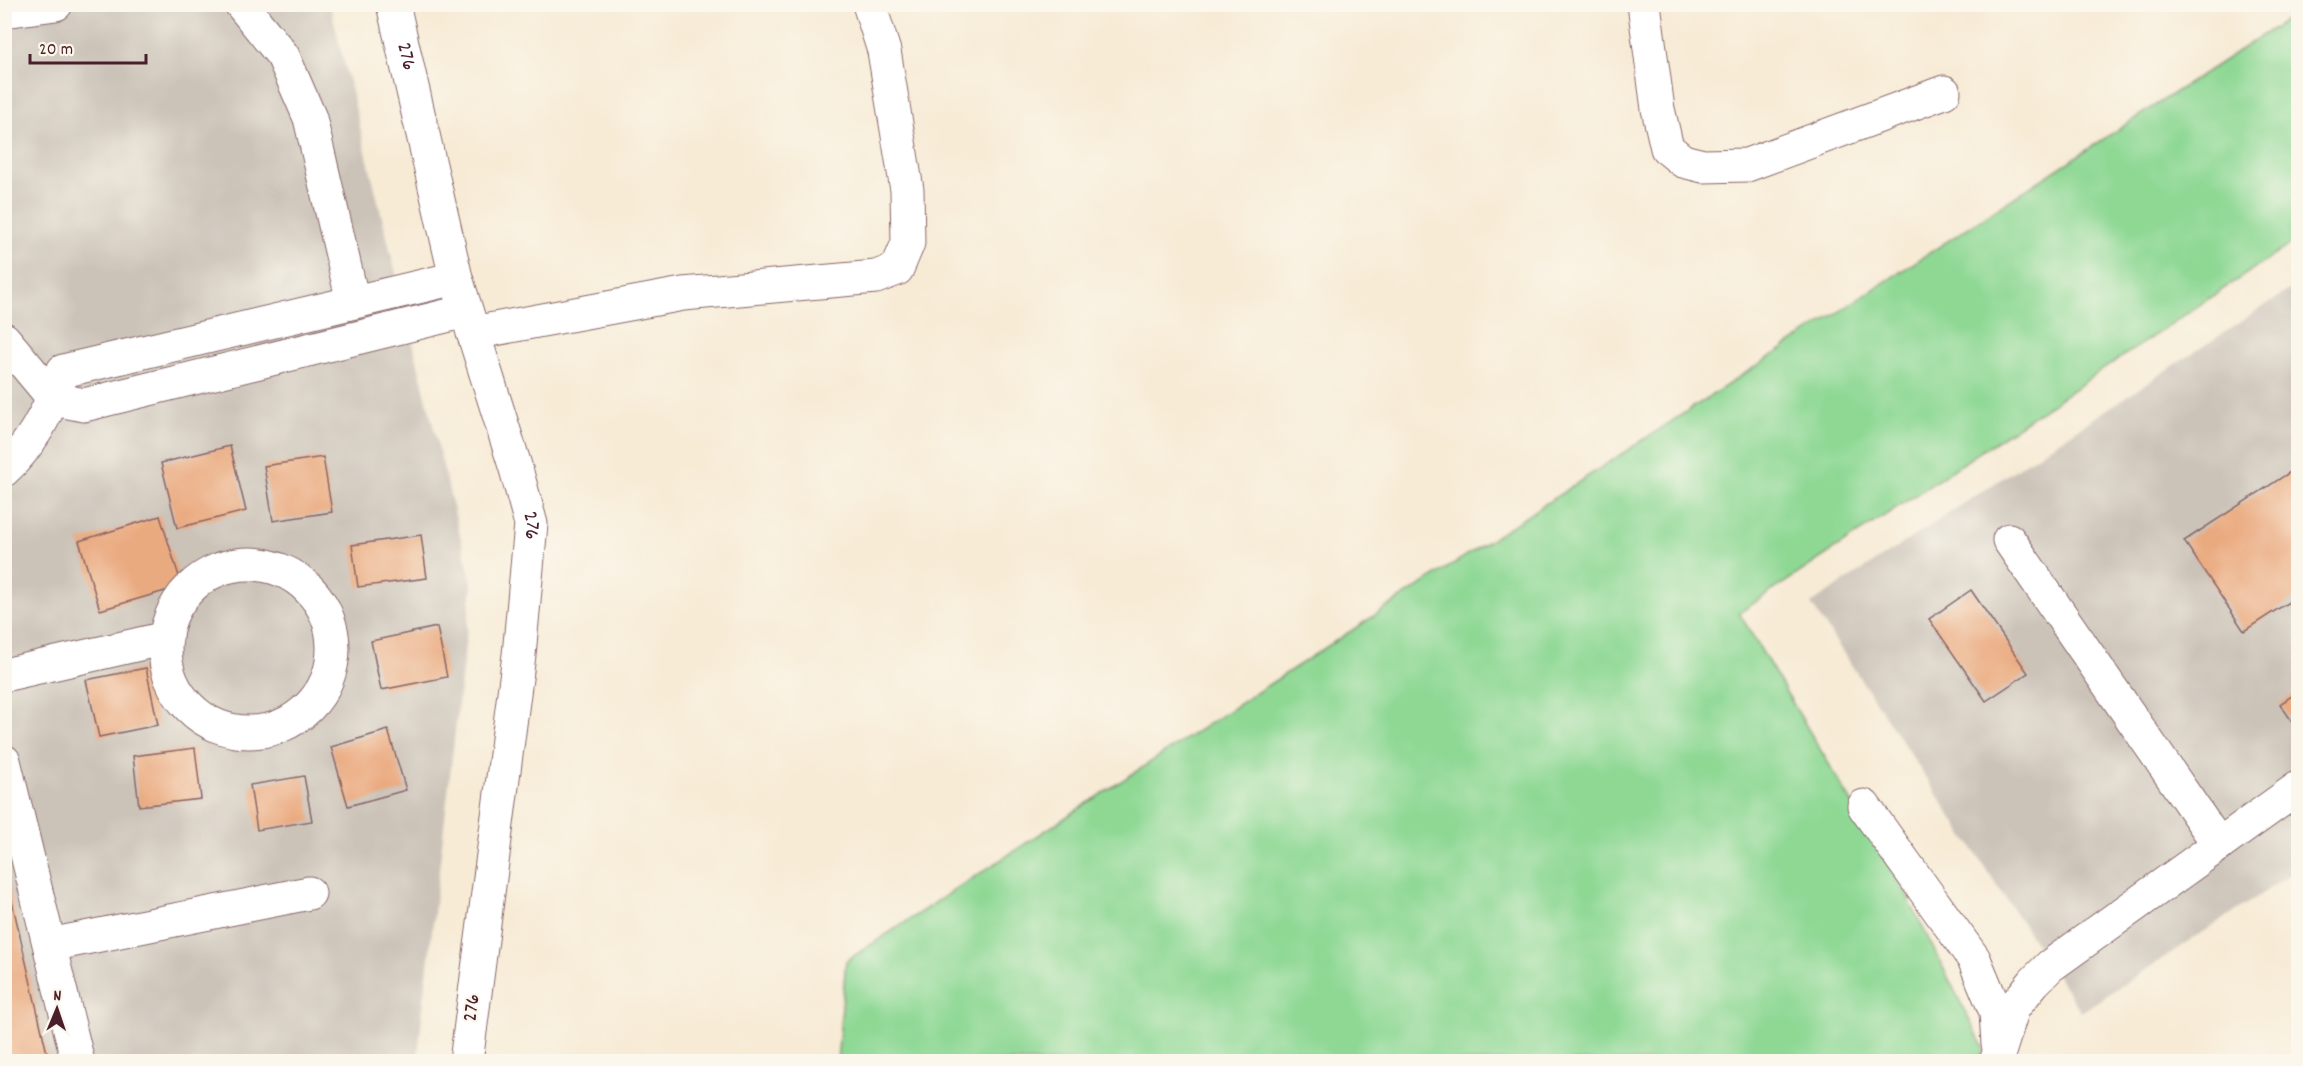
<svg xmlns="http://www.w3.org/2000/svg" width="2303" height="1066" font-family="Dekko,sans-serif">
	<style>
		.industrial { fill: #cbc2b8 }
		.green { fill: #8ed894; stroke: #6c7c60; stroke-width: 1.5 }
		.building { fill: #eaaa80 }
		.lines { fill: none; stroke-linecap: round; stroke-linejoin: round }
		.minor-casing { stroke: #876667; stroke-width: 35 }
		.major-casing { stroke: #876667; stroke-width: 35 }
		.minor { stroke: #fff; stroke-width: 33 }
		.major { stroke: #fff; stroke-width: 33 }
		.labels { text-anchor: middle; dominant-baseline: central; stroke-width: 4.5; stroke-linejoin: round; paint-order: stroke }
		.street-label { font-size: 21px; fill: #4a1f2b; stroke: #fbf7ec }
	</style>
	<rect width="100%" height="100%" fill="#fbf7ec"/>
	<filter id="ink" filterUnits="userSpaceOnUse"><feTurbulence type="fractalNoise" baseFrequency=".0167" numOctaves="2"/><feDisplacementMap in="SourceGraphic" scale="12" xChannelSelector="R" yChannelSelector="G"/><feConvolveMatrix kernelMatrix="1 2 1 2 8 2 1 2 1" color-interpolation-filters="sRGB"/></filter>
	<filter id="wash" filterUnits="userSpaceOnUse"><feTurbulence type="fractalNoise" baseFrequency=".008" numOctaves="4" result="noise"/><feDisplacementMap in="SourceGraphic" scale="24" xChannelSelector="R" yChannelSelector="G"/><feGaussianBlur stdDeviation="1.35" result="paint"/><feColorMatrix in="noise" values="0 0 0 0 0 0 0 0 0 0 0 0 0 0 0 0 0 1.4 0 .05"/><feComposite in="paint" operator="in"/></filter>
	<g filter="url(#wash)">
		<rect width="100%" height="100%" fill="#f7ebd6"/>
		<g class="industrial">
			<polygon points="5,5 330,5 472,584 417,1061 5,1062"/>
			<polygon points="2298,284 2298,870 2081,1012 1811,604"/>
		</g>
		<polygon class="green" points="2298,12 2298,239 1739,613 1905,892 1983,1047 1982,1061 837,1062 846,961"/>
		<g id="blocks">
			<g class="building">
				<polygon points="230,446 246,511 177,528 161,463"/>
				<polygon points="323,457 332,512 273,521 264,466"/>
				<polygon points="2298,467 2298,596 2244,631 2184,541"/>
				<polygon points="160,516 182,586 100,610 79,541"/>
				<polygon points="421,535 427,578 358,587 352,545"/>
				<polygon points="1971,590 2028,673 1986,701 1929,619"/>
				<polygon points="437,627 447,677 381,690 371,641"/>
				<polygon points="146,668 158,725 99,737 86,680"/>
				<polygon points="2298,692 2298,726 2296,727 2280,704"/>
				<polygon points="388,730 406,790 348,806 331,747"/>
				<polygon points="195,748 201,799 139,806 133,756"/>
				<polygon points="304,776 312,821 257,830 250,785"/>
				<polygon points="4,871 5,871 49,1062 4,1062"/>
			</g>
		</g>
	</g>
	<g filter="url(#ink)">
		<use href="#blocks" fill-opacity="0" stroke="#876667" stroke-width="1.5"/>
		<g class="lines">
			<g class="minor-casing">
				<g id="minor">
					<polyline points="241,4 283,56 310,118 353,302"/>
					<polyline points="1644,4 1658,109 1667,148 1683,161 1703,166 1747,165 1944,92"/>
					<polyline points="4,11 56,4"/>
					<polyline points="473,333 683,294 876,277 897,269 908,243 907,190 884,51 869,4"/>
					<polyline points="4,339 54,399 84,405 466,311"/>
					<path d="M4,470C33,444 51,407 63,371L456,278"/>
					<polyline points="2009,540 2219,845"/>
					<circle cx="249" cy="648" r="84"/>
					<polyline points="4,675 166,638"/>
					<polyline points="4,761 78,1062"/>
					<polyline points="1864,806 1974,959 1996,1012 1998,1044"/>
					<polyline points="50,945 309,893"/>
					<polyline points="1996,1062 2013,1008 2034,982 2050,966 2298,788"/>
				</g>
			</g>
			<g class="major-casing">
				<g id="major">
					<path id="s1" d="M393,4L456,278L516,469L531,524L519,655L466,1062"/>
				</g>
			</g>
			<use href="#minor" class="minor"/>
			<use href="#major" class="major"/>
		</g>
	</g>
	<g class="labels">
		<g class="street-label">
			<text stroke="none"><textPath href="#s1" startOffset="54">276</textPath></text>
			<text stroke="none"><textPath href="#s1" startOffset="540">276</textPath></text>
			<text transform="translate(473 1008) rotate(-83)">276</text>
		</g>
	</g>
	<rect width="2303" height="1066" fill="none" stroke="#fbf7ec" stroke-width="24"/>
	<g transform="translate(57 1009) rotate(2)" stroke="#fbf7ec" stroke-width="4.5" paint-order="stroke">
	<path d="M0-4.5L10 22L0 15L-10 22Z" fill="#4a1f2b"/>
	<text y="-9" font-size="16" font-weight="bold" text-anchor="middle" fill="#4a1f2b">N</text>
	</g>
	<path d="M30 54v9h116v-9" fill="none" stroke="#4a1f2b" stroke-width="3"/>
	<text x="39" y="54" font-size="18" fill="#4a1f2b" stroke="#fbf7ec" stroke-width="4.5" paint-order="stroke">20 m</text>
</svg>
